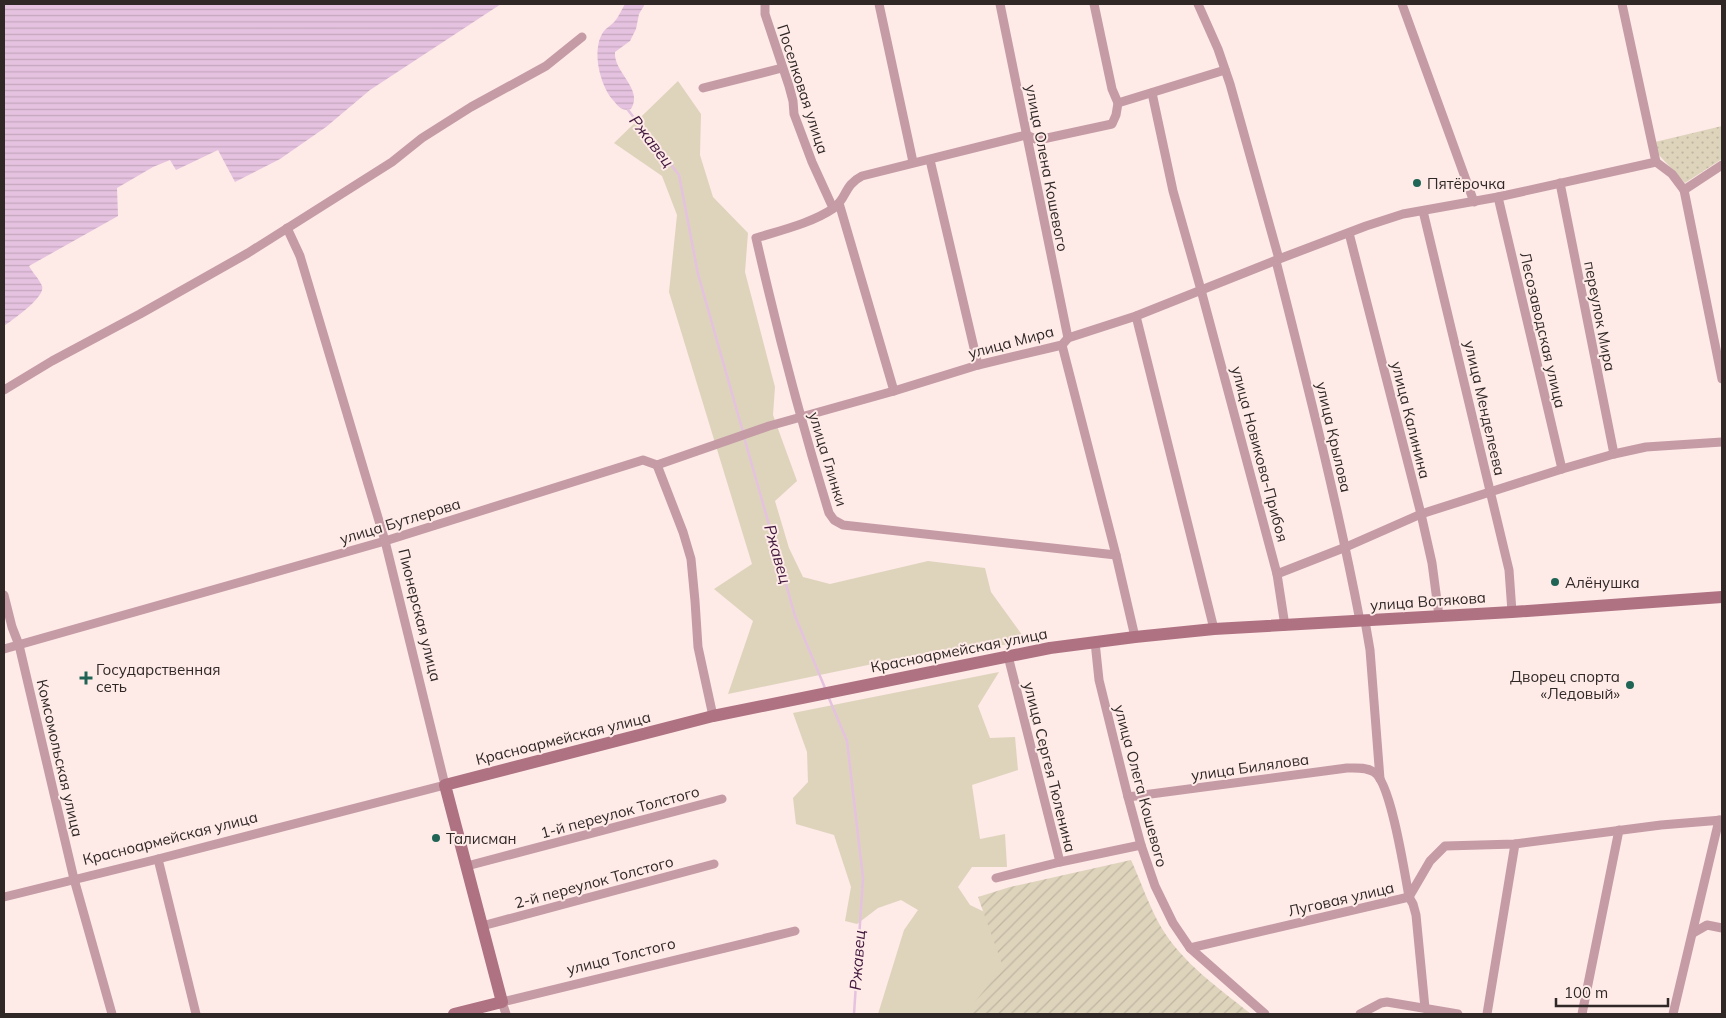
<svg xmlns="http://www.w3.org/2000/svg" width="1726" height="1018" font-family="Mulish,sans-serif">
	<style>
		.grass { fill: #ded4bc }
		.park { fill: url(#park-dots) }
		.garden { fill: url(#garden-furrows) }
		.water { fill: url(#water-rules) }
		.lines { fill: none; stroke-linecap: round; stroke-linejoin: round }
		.stream { stroke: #e5c2df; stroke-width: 2.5 }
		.street { stroke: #c59ba6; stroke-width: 9 }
		.secondary { stroke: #ae7283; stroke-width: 12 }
		.poi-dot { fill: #206456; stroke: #feeae7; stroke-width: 2 }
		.labels { text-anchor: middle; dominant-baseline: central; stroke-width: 4; stroke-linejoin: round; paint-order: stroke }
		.street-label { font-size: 15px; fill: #2f2827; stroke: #feeae7 }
		.poi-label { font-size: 15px; fill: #2f2827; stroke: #feeae7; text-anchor: start }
		.water-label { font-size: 16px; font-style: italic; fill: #40163c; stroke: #feeae7 }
	</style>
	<defs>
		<pattern id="park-dots" width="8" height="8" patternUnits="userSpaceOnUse" patternTransform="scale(1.25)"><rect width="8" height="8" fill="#ded4bc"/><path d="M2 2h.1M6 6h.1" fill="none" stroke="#bfb6a2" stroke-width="1.8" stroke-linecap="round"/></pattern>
		<pattern id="garden-furrows" width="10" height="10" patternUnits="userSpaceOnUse" patternTransform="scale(1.25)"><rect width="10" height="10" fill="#ded4bc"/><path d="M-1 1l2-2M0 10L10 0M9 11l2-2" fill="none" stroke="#bfb6a2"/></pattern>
		<pattern id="water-rules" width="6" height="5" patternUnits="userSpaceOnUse" patternTransform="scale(1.25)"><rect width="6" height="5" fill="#e5c2df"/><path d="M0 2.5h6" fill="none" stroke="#c5a7bf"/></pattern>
	</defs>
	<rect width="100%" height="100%" fill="#feeae7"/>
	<g class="grass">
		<polygon points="678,81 701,114 700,155 713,197 748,233 745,272 775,387 773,415 797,481 775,501 789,548 803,577 830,584 928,561 985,568 991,592 1028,643 940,650 728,694 753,621 714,589 752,564 669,292 677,215 662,176 614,143"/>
		<polygon points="999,672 978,706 990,738 1015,737 1018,770 972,785 980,839 1005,834 1007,867 972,867 958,887 970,905 997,918 1009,1014 878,1014 904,930 918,910 901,900 878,908 857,924 845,921 851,887 834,835 796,824 793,798 808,782 807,752 793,713"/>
	</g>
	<polygon class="park" points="1722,126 1722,159 1685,183 1657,153 1655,142"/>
	<path class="garden" d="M1131,860C1141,882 1149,906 1161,927C1183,964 1219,988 1251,1014H965L1003,967L978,897L1010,887Z"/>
	<g class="water">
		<path d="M4,4H501L370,90L326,127L280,159L235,182L218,150L176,170L170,160L153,167L117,188L118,216L29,266C32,272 40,280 42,286C46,297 12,320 4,326Z"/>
		<path d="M625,4H645L639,14L636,29L630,41L615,52C613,72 644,89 631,109C622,112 618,106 612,99C600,84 592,52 602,34C605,28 611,26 615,21C619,16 622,9 625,4Z"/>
	</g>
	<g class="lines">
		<g class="stream">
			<polyline points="628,110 679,175 698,274 743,432"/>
			<polyline points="744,437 795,616 825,688"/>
			<polyline points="828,696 847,741 863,878 854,1014"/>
		</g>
		<g class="street">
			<polyline points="765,4 765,14 789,86 793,101 794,114 812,162 833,208"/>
			<polyline points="879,4 913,162"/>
			<polyline points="1000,4 1068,338"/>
			<polyline points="1094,4 1112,89 1118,103"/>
			<polyline points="1198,4 1218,49 1230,84 1279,259"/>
			<polyline points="1402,4 1474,202"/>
			<polyline points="1622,4 1656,162"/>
			<polyline points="703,88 782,68"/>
			<polyline points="1152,93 1173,191 1201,290 1277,574 1285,626"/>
			<polyline points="930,160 978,365"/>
			<polyline points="1560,183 1614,454"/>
			<polyline points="1684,190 1722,379"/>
			<polyline points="1498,197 1562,469"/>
			<polyline points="839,203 894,391"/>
			<polyline points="1423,211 1509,570 1512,612"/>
			<polyline points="1349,233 1421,514 1432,563 1439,616"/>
			<path d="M1276,261C1306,380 1337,500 1360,621"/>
			<polyline points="1136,316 1214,629"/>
			<polyline points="1062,345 1116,555 1135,637"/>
			<polyline points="4,390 52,361 140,314 248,253 392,162 422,138 471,107 546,66 582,37"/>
			<polyline points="657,465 683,532 691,559 695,601 698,647 713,716"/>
			<path d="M1116,555L843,525L834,520L829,513C801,422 777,330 756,238C782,230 812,223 834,208C847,198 844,185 862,176L1026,135L1038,140L1112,124L1116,115L1118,103L1225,70"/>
			<polyline points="1277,574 1346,547 1421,514 1562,469 1614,454 1646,447 1722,442"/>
			<polyline points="4,595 12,627 19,645 74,879 112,1014"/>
			<polyline points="1365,621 1370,650 1380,779"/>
			<polyline points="1095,642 1099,680 1128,797 1141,845 1155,886 1173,923 1190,948 1265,1014"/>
			<polyline points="4,649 385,541 643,460 657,465 769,426 894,391 978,365 1062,345 1068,338 1136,316 1279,259 1366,226 1403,214 1498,197 1656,162 1672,174 1684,190 1722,165"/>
			<polyline points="1008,656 1060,862 1141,845"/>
			<path d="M1128,797L1347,768C1356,768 1366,767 1374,772C1391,782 1405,875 1409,897L1430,861L1445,846L1515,844L1661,825L1722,820"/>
			<polyline points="158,859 196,1014"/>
			<polyline points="467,866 722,799"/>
			<polyline points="996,878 1060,862"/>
			<polyline points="4,897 158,859 445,785 385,541 300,256 287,228"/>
			<polyline points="482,926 714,864"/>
			<polyline points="1693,933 1707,925 1722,928"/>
			<polyline points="1190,948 1409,897 1413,904 1416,915 1425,1008"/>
			<polyline points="506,1014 502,1002 795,931"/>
			<polyline points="1360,1014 1381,1003 1387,1002 1458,1014"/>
			<polyline points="1487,1014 1515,844"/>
			<polyline points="1582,1014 1619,830"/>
			<polyline points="1673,1014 1719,820"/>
		</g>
		<polyline class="secondary" points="454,1014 502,1002 445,785 713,716 1050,648 1135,637 1214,629 1512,612 1722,597"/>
	</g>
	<g class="poi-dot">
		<circle cx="1417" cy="183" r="5"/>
		<circle cx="1555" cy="582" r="5"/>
		<path d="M83.5 670.5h5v5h5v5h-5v5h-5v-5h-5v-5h5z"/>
		<circle cx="1630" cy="685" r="5"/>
		<circle cx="436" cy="838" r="5"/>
	</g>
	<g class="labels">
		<g class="street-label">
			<text transform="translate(803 89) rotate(72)">Поселковая улица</text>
			<text transform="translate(1047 168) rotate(79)">улица Олена Кошевого</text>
			<text transform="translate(1600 316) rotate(79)">переулок Мира</text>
			<text transform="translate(1543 330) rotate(77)">Лесозаводская улица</text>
			<text transform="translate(1011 342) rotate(-15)">улица Мира</text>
			<text transform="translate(1485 408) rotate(77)">улица Менделеева</text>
			<text transform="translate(1411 420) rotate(76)">улица Калинина</text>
			<text transform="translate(1334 437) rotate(77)">улица Крылова</text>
			<text transform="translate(1260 454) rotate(75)">улица Новикова-Прибоя</text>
			<text transform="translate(828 459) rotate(73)">улица Глинки</text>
			<text transform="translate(400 521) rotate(-17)">улица Бутлерова</text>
			<text transform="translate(1428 601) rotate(-4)">улица Вотякова</text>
			<text transform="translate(420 615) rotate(76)">Пионерская улица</text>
			<text transform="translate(959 650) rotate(-11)">Красноармейская улица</text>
			<text transform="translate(563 738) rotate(-14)">Красноармейская улица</text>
			<text transform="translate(60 758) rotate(77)">Комсомольская улица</text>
			<text transform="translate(1050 767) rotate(76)">улица Сергея Тюленина</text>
			<text transform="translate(1250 767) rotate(-8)">улица Билялова</text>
			<text transform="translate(1141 786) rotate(75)">улица Олега Кошевого</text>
			<text transform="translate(620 812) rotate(-15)">1-й переулок Толстого</text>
			<text transform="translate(170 838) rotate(-14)">Красноармейская улица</text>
			<text transform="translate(594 882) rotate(-15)">2-й переулок Толстого</text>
			<text transform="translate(1341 899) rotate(-13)">Луговая улица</text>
			<text transform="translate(621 956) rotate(-14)">улица Толстого</text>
		</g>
		<g class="poi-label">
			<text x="1427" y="183">Пятёрочка</text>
			<text x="1565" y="582">Алёнушка</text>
			<text x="96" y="669">Государственная<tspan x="96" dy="17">сеть</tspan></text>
			<text x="1620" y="676" text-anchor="end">Дворец спорта<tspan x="1620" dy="17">«Ледовый»</tspan></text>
			<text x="446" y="838">Талисман</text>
		</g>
		<g class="water-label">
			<text transform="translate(652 141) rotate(52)">Ржавец</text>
			<text transform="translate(778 554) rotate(74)">Ржавец</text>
			<text transform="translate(857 960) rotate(-86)">Ржавец</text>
		</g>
	</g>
	<rect width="1726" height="1018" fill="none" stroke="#2f2827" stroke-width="10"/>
	<path d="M1556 998v8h112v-8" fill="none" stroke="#2f2827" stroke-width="2.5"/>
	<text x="1564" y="998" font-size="15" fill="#2f2827" stroke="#feeae7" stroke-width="4" paint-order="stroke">100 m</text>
</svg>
